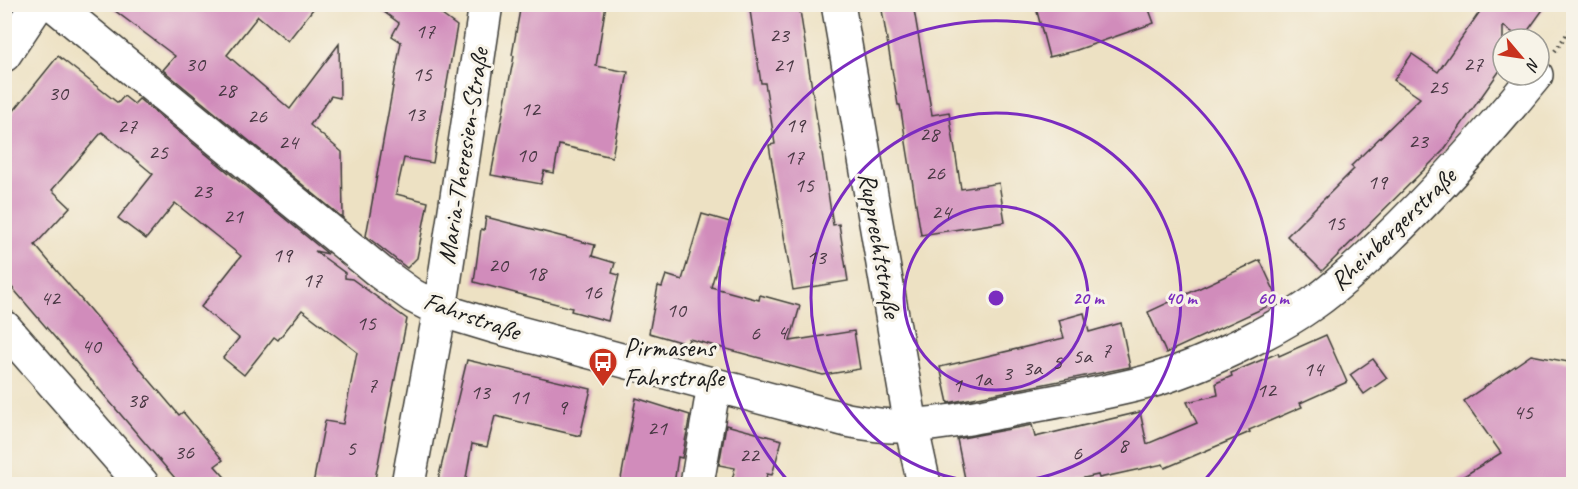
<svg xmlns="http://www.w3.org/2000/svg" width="1578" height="489" font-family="Caveat,sans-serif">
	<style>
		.building { fill: #d18cbb }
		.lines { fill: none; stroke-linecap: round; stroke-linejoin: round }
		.minor-casing { stroke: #3b3a35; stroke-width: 36 }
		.path { stroke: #3b3a35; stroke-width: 4; stroke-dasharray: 1.5 4.5; stroke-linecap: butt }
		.minor { stroke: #fff; stroke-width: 33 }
		.ring { fill: none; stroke: #7b2cbf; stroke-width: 3 }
		.labels { text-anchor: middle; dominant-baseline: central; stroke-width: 6; stroke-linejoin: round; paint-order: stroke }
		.number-label { font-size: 22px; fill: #493844 }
		.street-label { font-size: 26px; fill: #1c1c1c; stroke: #f7f3e8 }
		.poi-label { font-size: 26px; fill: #1c1c1c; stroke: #f7f3e8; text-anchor: start }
		.centre { fill: #7b2cbf; stroke: #f7f3e8; stroke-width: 3 }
		.ring-label { font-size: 18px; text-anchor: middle; font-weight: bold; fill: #7b2cbf; stroke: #f7f3e8; stroke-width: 6; stroke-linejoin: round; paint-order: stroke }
	</style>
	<rect width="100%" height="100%" fill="#f7f3e8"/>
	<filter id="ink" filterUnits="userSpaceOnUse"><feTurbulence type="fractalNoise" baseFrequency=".0167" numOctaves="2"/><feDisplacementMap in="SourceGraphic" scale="12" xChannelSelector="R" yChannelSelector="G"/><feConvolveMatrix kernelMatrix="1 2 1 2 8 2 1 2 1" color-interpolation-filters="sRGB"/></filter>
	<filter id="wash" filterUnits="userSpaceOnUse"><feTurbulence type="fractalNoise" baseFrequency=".008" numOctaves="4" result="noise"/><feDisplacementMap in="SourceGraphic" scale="24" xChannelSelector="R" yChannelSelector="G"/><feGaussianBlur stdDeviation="1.35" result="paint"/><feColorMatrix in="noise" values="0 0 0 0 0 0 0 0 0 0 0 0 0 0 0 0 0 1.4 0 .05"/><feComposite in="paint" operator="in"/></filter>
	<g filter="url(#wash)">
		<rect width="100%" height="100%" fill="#ede1c3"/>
		<g id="blocks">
			<g class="building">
				<polygon points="106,4 317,4 288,41 258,16 227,55 290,109 339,44 340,98 331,96 310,125 342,152 343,218 163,70 175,56"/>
				<polygon points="373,4 427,4 457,26 433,163 404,158 396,194 428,202 417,258 407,268 366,236 401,42 392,36 399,23"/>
				<polygon points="521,4 606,4 596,66 628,72 612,157 559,145 554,173 544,171 541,184 491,175 514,56 512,55"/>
				<polygon points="749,4 799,4 833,225 839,224 848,281 793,290 769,145 775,144 765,83 761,83"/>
				<polygon points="881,4 913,4 932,115 949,112 961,189 999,183 1005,222 921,235 900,105 898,105"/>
				<polygon points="1035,4 1147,4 1154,23 1074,51 1049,57"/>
				<polygon points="1473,4 1547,4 1522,39 1503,26 1503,66 1443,151 1322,271 1287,236 1354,169 1351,166 1420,98 1394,80 1412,54 1438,72 1481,10"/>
				<polygon points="58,56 118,103 124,96 134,104 139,99 328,254 315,251 345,273 345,278 352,279 407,319 374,484 313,484 325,421 343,424 357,352 302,310 278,340 274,337 244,375 223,358 239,338 201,307 241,256 175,203 146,239 118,218 153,174 102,132 52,190 70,207 35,245 179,415 183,412 223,460 215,466 231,484 180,484 4,278 4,123"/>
				<polygon points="702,214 730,222 711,287 759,300 760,295 800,306 790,341 854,331 860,369 823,375 689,339 687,344 649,333 658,286 662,287 666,275 682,280"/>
				<polygon points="486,217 595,245 592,256 615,263 612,273 619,275 608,321 571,311 572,308 474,282 481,229 484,230"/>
				<polygon points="1260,260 1279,301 1166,353 1148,312"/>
				<polygon points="1084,313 1089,332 1121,323 1130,367 948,403 940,367 1064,338 1059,320"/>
				<polygon points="1326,335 1347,382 1300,403 1302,407 1249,430 1250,432 1165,468 1163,464 1099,478 1098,475 1057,484 966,484 957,439 1032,425 1035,437 1140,412 1147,444 1197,423 1187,402 1218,395 1216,383 1232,376 1231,373 1278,353 1279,356"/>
				<polygon points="1531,355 1574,363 1574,484 1451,484 1501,453 1464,401"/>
				<polygon points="1373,359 1387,378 1364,394 1350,375"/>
				<polygon points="467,360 591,389 580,436 495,416 487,447 472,444 465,484 437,484"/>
				<polygon points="636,398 690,415 682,458 678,457 674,484 620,484"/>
				<polygon points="726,425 782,440 772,475 767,474 765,484 731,484 735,468 719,465"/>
			</g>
		</g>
	</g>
	<g filter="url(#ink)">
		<use href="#blocks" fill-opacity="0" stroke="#3b3a35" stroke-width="1.5"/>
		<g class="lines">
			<g class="minor-casing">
				<g id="minor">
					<path d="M53,4L381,273L413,296L440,310L493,326L847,420C863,423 880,426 896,426C942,426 987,414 1031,406C1070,399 1109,392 1147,382C1197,368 1272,333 1315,302C1339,285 1362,263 1383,243C1438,190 1488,134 1536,75"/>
					<polyline points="838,4 911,425 924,484"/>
					<polyline points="4,55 38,4"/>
					<polyline points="4,327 142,484"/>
					<polyline points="408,484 440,310 486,4"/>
					<polyline points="697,484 714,385"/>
				</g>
			</g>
			<polyline class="path" points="1555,51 1574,24"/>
			<use href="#minor" class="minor"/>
		</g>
	</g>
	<g class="ring">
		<circle cx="996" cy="298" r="92"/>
		<circle cx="996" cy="298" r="185"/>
		<path d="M790 483A277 277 0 1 1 1202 483"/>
	</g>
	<defs>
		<g id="bus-pin" transform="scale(1.5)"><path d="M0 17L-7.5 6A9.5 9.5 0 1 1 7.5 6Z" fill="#c8321e" stroke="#f7f3e8"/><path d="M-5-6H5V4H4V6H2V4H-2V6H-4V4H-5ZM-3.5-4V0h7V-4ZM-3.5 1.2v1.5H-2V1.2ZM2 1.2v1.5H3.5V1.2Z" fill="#fff"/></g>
	</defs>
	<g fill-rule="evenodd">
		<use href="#bus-pin" x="603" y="362"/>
	</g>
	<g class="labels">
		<g class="number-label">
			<text x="425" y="31">17</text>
			<text x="779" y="35">23</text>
			<text x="195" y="64">30</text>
			<text x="1473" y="64">27</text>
			<text x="783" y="65">21</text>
			<text x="422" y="74">15</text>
			<text x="1438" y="87">25</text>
			<text x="226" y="90">28</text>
			<text x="58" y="93">30</text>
			<text x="530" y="109">12</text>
			<text x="415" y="114">13</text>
			<text x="257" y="116">26</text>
			<text x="795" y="125">19</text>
			<text x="127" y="126">27</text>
			<text x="929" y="134">28</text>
			<text x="1418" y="141">23</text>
			<text x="288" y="142">24</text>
			<text x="158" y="152">25</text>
			<text x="526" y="155">10</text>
			<text x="794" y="157">17</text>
			<text x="935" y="173">26</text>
			<text x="1377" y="182">19</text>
			<text x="804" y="185">15</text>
			<text x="202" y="191">23</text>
			<text x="941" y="212">24</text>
			<text x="233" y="216">21</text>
			<text x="1335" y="223">15</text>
			<text x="282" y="255">19</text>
			<text x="816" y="257">13</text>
			<text x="498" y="265">20</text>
			<text x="536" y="273">18</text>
			<text x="312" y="280">17</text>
			<text x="592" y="292">16</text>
			<text x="50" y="298">42</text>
			<text x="676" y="310">10</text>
			<text x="366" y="323">15</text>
			<text x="782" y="332">4</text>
			<text x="755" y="333">6</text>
			<text x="91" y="346">40</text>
			<text x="1106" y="350">7</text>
			<text x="1082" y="356">5a</text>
			<text x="1057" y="362">5</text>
			<text x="1032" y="368">3a</text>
			<text x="1313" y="369">14</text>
			<text x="1007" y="373">3</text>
			<text x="982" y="379">1a</text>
			<text x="372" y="385">7</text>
			<text x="957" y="385">1</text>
			<text x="1266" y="390">12</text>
			<text x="480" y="392">13</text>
			<text x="519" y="397">11</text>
			<text x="137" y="400">38</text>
			<text x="562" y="407">9</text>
			<text x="1523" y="412">45</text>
			<text x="657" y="428">21</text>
			<text x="1123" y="445">8</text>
			<text x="351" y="448">5</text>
			<text x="184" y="452">36</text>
			<text x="1077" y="453">6</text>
			<text x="749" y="455">22</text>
		</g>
		<g class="street-label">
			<text transform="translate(463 156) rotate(-81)">Maria-Theresien-Straße</text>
			<text transform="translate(1393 229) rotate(-44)">Rheinbergerstraße</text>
			<text transform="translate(880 245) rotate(80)">Rupprechtstraße</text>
			<text transform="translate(472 316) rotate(19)">Fahrstraße</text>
		</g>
		<g class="poi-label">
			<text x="624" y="347">Pirmasens<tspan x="624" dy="30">Fahrstraße</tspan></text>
		</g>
	</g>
	<circle cx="996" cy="298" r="9" class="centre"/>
	<g class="ring-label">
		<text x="1088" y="304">20 m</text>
		<text x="1181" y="304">40 m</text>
		<text x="1273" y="304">60 m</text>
	</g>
	<rect width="1578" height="489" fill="none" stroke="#f7f3e8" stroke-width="24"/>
	<g transform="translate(1521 57) rotate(119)"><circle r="28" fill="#f7f3e8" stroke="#9f9d96" stroke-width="1.5"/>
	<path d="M0-4.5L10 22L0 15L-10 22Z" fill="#c8321e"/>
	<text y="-9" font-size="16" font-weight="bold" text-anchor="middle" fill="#1c1c1c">N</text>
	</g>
</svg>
